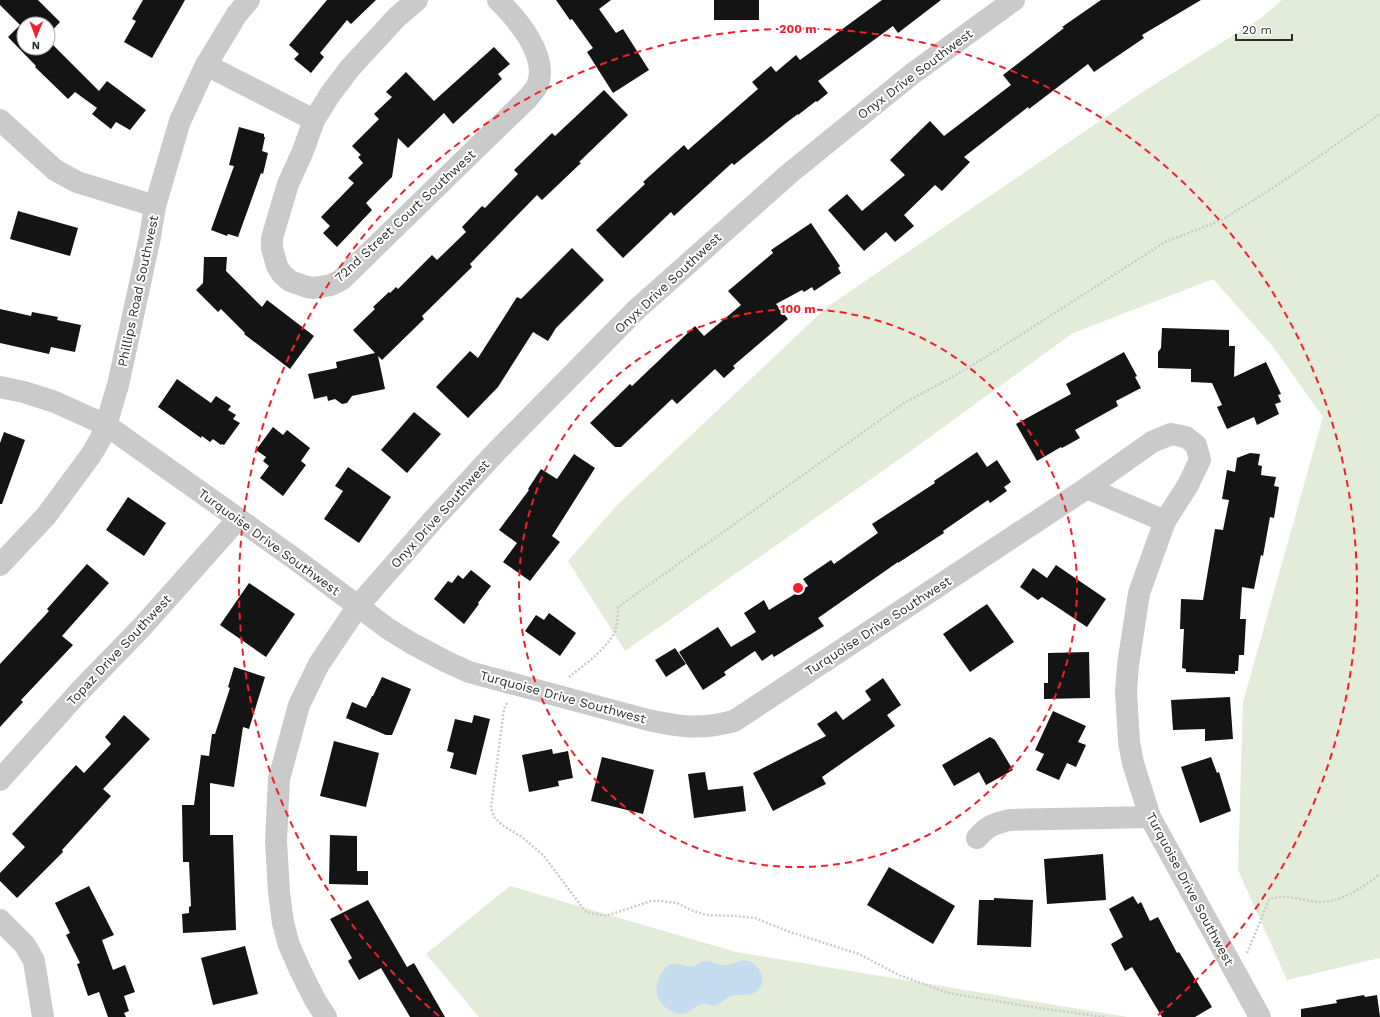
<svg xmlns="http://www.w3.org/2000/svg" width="1380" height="1017" font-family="'Work Sans',sans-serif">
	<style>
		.green { fill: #e3ecd9 }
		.water { fill: #c3dcee }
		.building { fill: #141414 }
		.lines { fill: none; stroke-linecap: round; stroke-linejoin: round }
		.path { stroke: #cacaca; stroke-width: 2.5; stroke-dasharray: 2 2; stroke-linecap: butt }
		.minor { stroke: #cacaca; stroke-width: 22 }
		.ring { fill: none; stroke: #f41f2a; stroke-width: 2; stroke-dasharray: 7 5 }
		.labels { text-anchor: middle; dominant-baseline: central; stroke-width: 4; stroke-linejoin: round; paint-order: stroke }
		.street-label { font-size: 13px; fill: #2d2d2d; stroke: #fff }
		.centre { fill: #f41f2a; stroke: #fff; stroke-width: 2 }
		.ring-label { font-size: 12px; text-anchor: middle; font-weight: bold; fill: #f41f2a; stroke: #fff; stroke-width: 4; stroke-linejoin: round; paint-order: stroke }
	</style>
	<rect width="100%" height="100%" fill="#fff"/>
	<g class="green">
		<polygon points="1282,0 1380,0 1380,958 1287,980 1238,870 1243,702 1323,417 1271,344 1213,279 1073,333 894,463 625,651 568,561 618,504 827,307 1144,91 1261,18"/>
		<polygon points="510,886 736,952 1128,1017 479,1017 426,954"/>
	</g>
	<path class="water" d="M744,960C758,962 770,979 757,991C749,998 740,993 731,996C726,997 723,1002 719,1004C713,1008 707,1003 701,1004C695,1006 691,1011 686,1013C674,1017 660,1005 657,995C655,985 659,974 666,967C675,959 683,968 692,966C697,966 700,961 706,961C713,961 719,966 726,965C732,964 738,961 744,960Z"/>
	<g class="building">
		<polygon points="0,0 38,0 60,22 48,35 48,24 24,24 24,48 48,48 48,40 99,91 107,81 146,110 130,130 116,122 111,129 92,114 97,108 75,92 68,99 35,67 36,66 8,37 20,25 0,5"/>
		<polygon points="143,0 185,0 152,58 124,42 136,21 132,19"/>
		<polygon points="327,0 376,0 351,24 347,20 320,53 324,57 311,73 294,59 299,54 289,45"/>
		<polygon points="556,0 611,0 599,9 616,33 623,29 649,70 613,93 587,52 593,48 572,19 570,20"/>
		<rect x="714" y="0" width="45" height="20"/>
		<polygon points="882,0 941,0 898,33 893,26 818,81 828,93 817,102 816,101 798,115 798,114 786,123 734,165 732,163 674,216 671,212 623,258 596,230 645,184 643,182 684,145 688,150 758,89 752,82 771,66 776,72 796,55 800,60"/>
		<polygon points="1101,0 1201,0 1142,35 1144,38 1094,72 1088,64 1029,109 1028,107 964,157 970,162 942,191 935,185 904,215 914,226 895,242 886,232 864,251 828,210 847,194 862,211 905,175 890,160 930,121 944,136 1011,85 1003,75 1064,28 1062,27"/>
		<polygon points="494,47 510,64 498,74 502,79 453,124 444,113 408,148 398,138 392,177 366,203 372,210 337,247 323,233 330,226 321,217 354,183 348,178 363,163 358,157 361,155 352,146 379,119 374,114 392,97 386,92 406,72 434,101"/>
		<polygon points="604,90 628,115 579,162 581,163 542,200 537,195 470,264 472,267 422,316 424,319 382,360 378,356 385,389 352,396 347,403 342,404 335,399 328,401 327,396 314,399 308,374 337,368 336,362 375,353 353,330 375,309 373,307 389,292 390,293 396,287 398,289 432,255 437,260 466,232 462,227 482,206 485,208 518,174 514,170 552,133 555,136"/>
		<polygon points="239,127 264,134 264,137 265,137 262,151 268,153 263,174 261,173 238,237 228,234 227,236 211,230 234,166 229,165"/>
		<polygon points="18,211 78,228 70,256 10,239"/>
		<polygon points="811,223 840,266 838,268 841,273 814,291 812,287 804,292 802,290 776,304 788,319 733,366 735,368 724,378 715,369 677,404 672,399 621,447 615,447 590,423 630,384 632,386 695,326 704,336 741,305 728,291 773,253 771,250"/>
		<polygon points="572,248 604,280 556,328 548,341 533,332 498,387 468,418 436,387 470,351 478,358 517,297 521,299"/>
		<polygon points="204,257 227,257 226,271 262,307 267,300 314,336 290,369 244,334 245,333 221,309 218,312 196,290 203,283"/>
		<polygon points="0,309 31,316 32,312 58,317 57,320 81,325 75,352 51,347 49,354 0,343"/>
		<polygon points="1162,328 1229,330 1229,346 1235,346 1234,377 1266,362 1281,394 1278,395 1281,402 1275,404 1279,414 1257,425 1254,417 1227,429 1217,407 1222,405 1212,383 1191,382 1191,369 1158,368 1158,352 1161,348"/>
		<polygon points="1124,352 1137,376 1135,377 1141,388 1116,401 1118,406 1075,430 1080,438 1062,448 1061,447 1037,461 1016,424 1071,394 1066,384"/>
		<polygon points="177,379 211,403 216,396 231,406 228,410 236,415 233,419 240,423 224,445 222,444 221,445 213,439 210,442 202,436 201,438 158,407"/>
		<polygon points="414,412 441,434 407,473 381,450"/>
		<polygon points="273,427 283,435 287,430 310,448 301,461 306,465 283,496 260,478 269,466 263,461 266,457 256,450"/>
		<polygon points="4,432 25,440 2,504 0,504 0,443"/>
		<polygon points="977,452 987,467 997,460 1011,482 1004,487 1007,491 990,503 988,500 943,531 944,533 898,563 898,562 818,618 824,626 774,657 772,654 762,661 755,651 724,672 726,675 703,690 679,652 718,627 731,647 756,632 744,613 764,600 769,610 808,586 803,579 831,560 834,564 878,533 872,524 935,483 934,481"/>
		<polygon points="1250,453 1260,454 1258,465 1262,466 1261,475 1276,477 1274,486 1279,487 1274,518 1270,517 1263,556 1261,555 1254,589 1242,587 1240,619 1246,619 1244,655 1239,655 1238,671 1235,671 1235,674 1186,672 1186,669 1182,668 1184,629 1180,629 1181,599 1203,600 1215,529 1223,530 1229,500 1222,499 1227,470 1235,472 1237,458"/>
		<polygon points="574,454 595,468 552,536 560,542 530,581 503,562 517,543 499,530 529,490 528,489 541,469 557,479"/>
		<polygon points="348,467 391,497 359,543 324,519 343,491 335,486"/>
		<polygon points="128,497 166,523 144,556 106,530"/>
		<polygon points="87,564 109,583 62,636 73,645 21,700 23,702 0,727 0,664 49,611 47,609"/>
		<polygon points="1056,565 1106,599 1087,627 1042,597 1038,600 1020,587 1033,568 1047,578"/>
		<polygon points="471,570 491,586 478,603 479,604 464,624 434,599 448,581 452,583 458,575 463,579"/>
		<polygon points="249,583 295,614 266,657 220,625"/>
		<polygon points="987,604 1014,642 970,672 943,634"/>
		<polygon points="549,613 576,633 560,656 525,631 536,615 544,620"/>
		<polygon points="675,648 686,664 666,677 655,660"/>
		<polygon points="1089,652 1090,698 1044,699 1044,683 1048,683 1048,653"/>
		<polygon points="234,667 265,677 249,729 243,727 234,787 210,783 210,835 233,835 236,930 183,933 182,914 189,913 189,907 191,906 189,862 183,862 182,805 194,805 201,755 209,756 212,734 215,734 230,688 228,687"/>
		<polygon points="382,677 411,689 392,735 386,735 346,718 352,702 366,708 372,696 373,696"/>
		<polygon points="883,678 901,705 887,715 895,726 822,777 826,784 773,811 753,773 826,736 817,724 836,711 843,720 871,700 865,691"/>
		<polygon points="1230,697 1233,739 1205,741 1205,729 1173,730 1171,700"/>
		<polygon points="1053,711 1086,726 1078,742 1086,745 1076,767 1067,763 1059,780 1036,770 1044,754 1035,750"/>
		<polygon points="124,715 150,739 103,789 111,796 62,850 63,852 17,898 0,881 0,873 25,847 12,834 76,765 84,773 111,744 105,737"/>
		<polygon points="474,715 490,719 476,775 450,768 454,753 447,751 455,719 472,723"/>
		<polygon points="990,737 995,740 1013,770 986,785 979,772 954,786 942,765"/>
		<polygon points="334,741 379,753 366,807 320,796"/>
		<polygon points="552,749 553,754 568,751 573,778 558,781 559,786 529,792 522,755"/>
		<polygon points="602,757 654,770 643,814 591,801"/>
		<polygon points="1211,757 1217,773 1219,772 1231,811 1200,823 1181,767"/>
		<polygon points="705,772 708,790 743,786 746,811 694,818 688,774"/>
		<polygon points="330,835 357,836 357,871 368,871 368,885 329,884"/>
		<polygon points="1103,854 1106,900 1047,904 1044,859"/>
		<polygon points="889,867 955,906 933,944 867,905"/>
		<polygon points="89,886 114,935 102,940 113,970 125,965 135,992 124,996 129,1011 124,1013 126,1017 108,1017 99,992 88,996 77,964 80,963 66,935 70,933 55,903"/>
		<polygon points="1133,896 1138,904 1141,902 1150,921 1158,917 1177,953 1179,952 1212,1007 1195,1017 1162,1017 1132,967 1125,971 1111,944 1123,937 1109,909"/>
		<polygon points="994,898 1033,900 1031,947 977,945 979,900 994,900"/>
		<polygon points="368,900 407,967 414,963 445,1017 410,1017 381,968 359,980 348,961 352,958 330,919"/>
		<polygon points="245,946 258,994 213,1005 201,958"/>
		<polygon points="1364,995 1365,997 1377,995 1380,1017 1301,1017 1301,1009 1337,1003 1336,1000"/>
	</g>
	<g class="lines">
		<g class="path">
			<path d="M569,677C584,665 603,652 613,635C618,627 618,616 618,607L904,403L947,380L994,352L1165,242L1222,220L1279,184L1380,114"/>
			<polyline points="507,703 504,709 491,808 494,817 502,825 522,837 544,856 579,903 586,912 606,916 651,901 661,901 677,903 691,910 706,915 737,916 755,918 790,932 859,954 899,975 948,993 1045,1009 1105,1017"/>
			<path d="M1247,953L1269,900C1283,892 1305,902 1321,902C1344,901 1363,887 1380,874"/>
		</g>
		<g class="minor">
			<path d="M417,0L397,17L350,68L331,93L314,120L303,151L288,184L272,238V248L277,266L282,274L290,281L307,287L314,288L331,285L341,280L528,98C531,94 535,90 537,86C550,57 517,19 498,0"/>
			<polyline points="206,65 314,120"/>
			<polyline points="0,120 55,170 77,182 155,206"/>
			<path d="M0,387L24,392L55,402L106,425L295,559L387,628L411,643L447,662L469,672L648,720C681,727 700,730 734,721L1087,488L1152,442L1171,434L1186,437L1196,445L1200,460L1188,485L1165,521L1139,593L1128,665L1126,692L1129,742L1133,763L1150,817L1260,1017"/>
			<polyline points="1087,488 1165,521"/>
			<polyline points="0,565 46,516 91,455 101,438 106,425 118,385 150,237 155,206 180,121 206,65 237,14 249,0"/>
			<polyline points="0,780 78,693 142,627 238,519"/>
			<path d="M977,838C987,826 995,823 1010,820L1150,817"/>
			<polyline points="0,920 25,945 34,961 43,1017"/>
			<polyline points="326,1017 315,1000 300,970 289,945 283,923 279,892 276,841 279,779 299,705 319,664 358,606 433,520 495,453 637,309 790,173 912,74 1014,0"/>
		</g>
	</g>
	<g class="ring">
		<circle cx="798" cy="588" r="279"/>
		<path d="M439 1016A559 559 0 1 1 1157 1016"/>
	</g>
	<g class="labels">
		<g class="street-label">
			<text transform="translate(915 74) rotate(-37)">Onyx Drive Southwest</text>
			<text transform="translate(405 216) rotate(-43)">72nd Street Court Southwest</text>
			<text transform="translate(668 283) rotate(-43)">Onyx Drive Southwest</text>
			<text transform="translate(138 291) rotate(-78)">Phillips Road Southwest</text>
			<text transform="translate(440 514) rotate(-48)">Onyx Drive Southwest</text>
			<text transform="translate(269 542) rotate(36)">Turquoise Drive Southwest</text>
			<text transform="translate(878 626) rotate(-33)">Turquoise Drive Southwest</text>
			<text transform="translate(119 650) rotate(-47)">Topaz Drive Southwest</text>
			<text transform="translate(563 697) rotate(15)">Turquoise Drive Southwest</text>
			<text transform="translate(1190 889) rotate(62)">Turquoise Drive Southwest</text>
		</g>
	</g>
	<circle cx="798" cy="588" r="6" class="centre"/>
	<g class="ring-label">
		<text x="798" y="33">200 m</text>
		<text x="798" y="313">100 m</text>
	</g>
	<g transform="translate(36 36) rotate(181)"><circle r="19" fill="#ffffff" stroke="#ababab"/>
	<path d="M0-3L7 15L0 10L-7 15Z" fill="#f41f2a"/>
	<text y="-6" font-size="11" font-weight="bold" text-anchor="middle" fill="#2d2d2d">N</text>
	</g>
	<path d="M1236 34v6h56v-6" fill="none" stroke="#2d2d2d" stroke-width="2"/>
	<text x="1242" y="34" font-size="12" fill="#2d2d2d" stroke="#ffffff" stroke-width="3" paint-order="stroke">20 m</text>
</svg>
